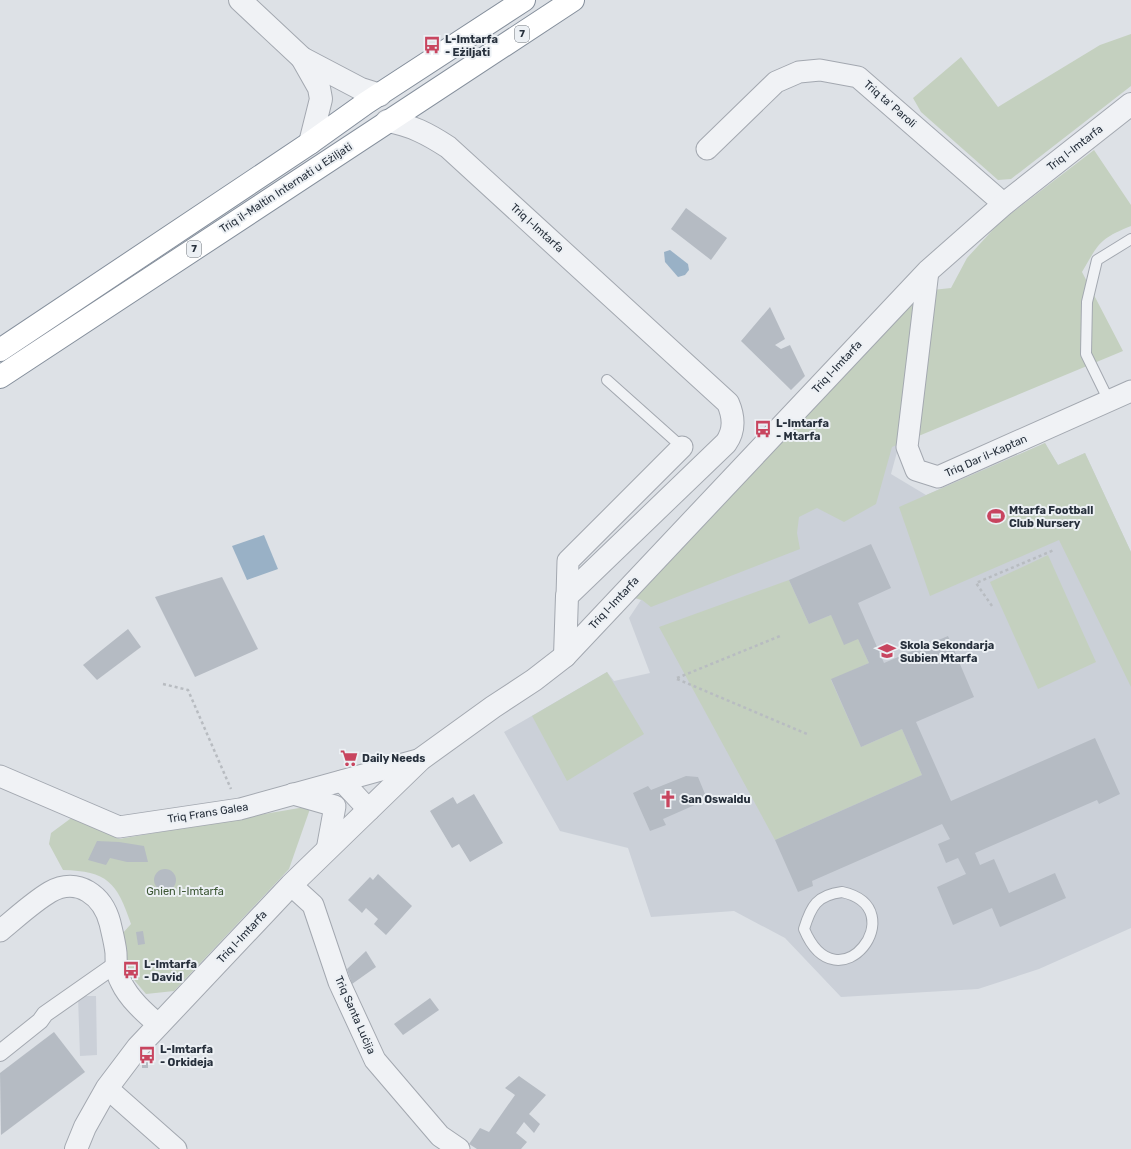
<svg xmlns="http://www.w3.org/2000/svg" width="1131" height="1149" font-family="Rubik,sans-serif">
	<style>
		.built { fill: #cbd0d8 }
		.green { fill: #c4d0bf }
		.water { fill: #99b1c6 }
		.building { fill: #b5bbc3 }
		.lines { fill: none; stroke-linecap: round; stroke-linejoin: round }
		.service-casing { stroke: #a3a8b0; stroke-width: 12 }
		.pedestrian-casing { stroke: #a3a8b0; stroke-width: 18 }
		.minor-casing { stroke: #a3a8b0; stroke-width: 23 }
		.tertiary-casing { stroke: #a3a8b0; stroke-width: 24 }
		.trunk-casing { stroke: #858f9c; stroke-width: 24 }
		.path { stroke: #b8bcc1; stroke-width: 2.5; stroke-dasharray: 3 3; stroke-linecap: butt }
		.service { stroke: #f0f2f5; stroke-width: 10 }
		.pedestrian { stroke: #f0f2f5; stroke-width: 16 }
		.minor { stroke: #f0f2f5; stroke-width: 21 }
		.tertiary { stroke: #f0f2f5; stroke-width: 22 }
		.trunk { stroke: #fff; stroke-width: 22 }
		.labels { text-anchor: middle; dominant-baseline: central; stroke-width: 4; stroke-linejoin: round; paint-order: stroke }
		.shield { fill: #ecf0f4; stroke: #626a73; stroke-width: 1 }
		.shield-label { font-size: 10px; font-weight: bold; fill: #27303c }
		.poi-label { font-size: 11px; font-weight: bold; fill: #27303c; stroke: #ecf0f4; text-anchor: start }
		.street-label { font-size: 11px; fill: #27303c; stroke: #ecf0f4 }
		.park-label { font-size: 11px; fill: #3d5735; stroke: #ecf0f4 }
	</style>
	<rect width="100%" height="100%" fill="#dde1e6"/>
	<g class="built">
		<polygon points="913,347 897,452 891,474 926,495 1045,443 1058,465 1085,453 1131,552 1131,928 1039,969 978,989 841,997 785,938 734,911 651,917 628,848 560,831 504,732 607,672 614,681 650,673 629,618 641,600 635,598"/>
		<polygon points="78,996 96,996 97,1055 80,1056"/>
	</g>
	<g class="green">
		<polygon points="1131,34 1131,86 1011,179 998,180 921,112 913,98 961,57 998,107 1100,45"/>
		<path d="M1094,150L1131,205V226C1099,239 1099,243 1082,272L1123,351L892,447L876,504L844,522L817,508L799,517L797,533L800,549L651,607L642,600L635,598L914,292L951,288L967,258L1000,222Z"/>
		<polygon points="1045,443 1058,465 1085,453 1131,552 1131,687 1059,540 930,596 899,507"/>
		<polygon points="1048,555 1096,662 1038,689 990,582"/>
		<polygon points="789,580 809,624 831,615 858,639 869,663 831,680 861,747 902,729 922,775 775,840 659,627"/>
		<polygon points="607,672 644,734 567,781 532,716"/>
		<path d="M311,806L289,869L174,991L146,994L124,968L122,934L131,924C117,882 107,871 63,870L49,844L51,833L74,816L119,839Z"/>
	</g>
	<g class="water">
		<polygon points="670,250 688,264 689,270 685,275 678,277 665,262 664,252"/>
		<polygon points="264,535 278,569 247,580 232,546"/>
	</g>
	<g class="building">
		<polygon points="686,208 727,238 711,260 671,229"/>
		<polygon points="770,307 785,339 775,345 781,349 790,345 805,376 791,390 741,341"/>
		<polygon points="871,544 891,588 858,603 884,663 948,636 974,697 916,722 951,801 1095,738 1120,794 1099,804 1097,800 975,853 980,865 994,859 1009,893 1055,873 1066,898 1000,927 992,908 953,925 937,887 966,874 958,858 946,863 938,844 950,839 942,824 812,881 813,886 798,892 775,840 922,775 902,729 861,747 831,679 869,663 858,639 844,645 831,615 809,624 789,580"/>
		<polygon points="222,577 258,649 195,677 155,597"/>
		<polygon points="128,629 141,647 97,680 83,665"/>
		<polygon points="686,776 698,777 705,794 697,804 663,819 666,825 650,831 633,793 648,786 651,790"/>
		<polygon points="474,794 503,843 470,862 459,844 452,848 430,811 453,797 457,804"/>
		<polygon points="97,841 119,842 144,846 148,862 127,862 110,858 106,865 88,860"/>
		<circle cx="165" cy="880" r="11"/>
		<polygon points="378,874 412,906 386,935 374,924 378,919 366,908 362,913 348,900 370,877 373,880"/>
		<polygon points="143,931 145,944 138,945 136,932"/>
		<polygon points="366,951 376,967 352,984 347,969"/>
		<polygon points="430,998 439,1010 403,1035 394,1024"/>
		<polygon points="54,1032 85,1072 1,1135 0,1073"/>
		<polygon points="148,1059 148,1068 142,1068 142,1060"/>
		<polygon points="519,1076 546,1095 529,1114 540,1124 534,1133 524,1122 516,1133 527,1142 521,1149 477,1149 469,1144 480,1128 489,1132 515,1095 505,1088"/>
	</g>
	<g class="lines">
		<g class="service-casing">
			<g id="service">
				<polyline points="607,380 682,447"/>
				<polyline points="1109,401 1086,354 1087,302 1097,260 1131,239"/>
				<path d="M842,892C915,908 838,1010 804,929C811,906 817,895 842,892Z"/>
			</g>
		</g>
		<g class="pedestrian-casing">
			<polyline id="pedestrian" points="0,1053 40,1021 45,1014 115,965"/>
		</g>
		<g class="minor-casing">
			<g id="minor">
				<polyline points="707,149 776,82 799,72 820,70 858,77 1004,204"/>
				<polyline points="928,271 907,447 916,470 938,477 1131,391"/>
				<polyline points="567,596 568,561 682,447"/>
				<polyline points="0,776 119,827 240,809 421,759"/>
				<polyline points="342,781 369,810"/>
				<polyline points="293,794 335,806 327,850"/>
				<polyline points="291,885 313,905 339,982 375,1060 440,1136 459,1149"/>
				<path d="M0,931C16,918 33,902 50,892C78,876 103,896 110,923C112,932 115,943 116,953C116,963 116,973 121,982C129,999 145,1013 159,1025"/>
				<polyline points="107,1088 176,1149"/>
			</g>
		</g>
		<g class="tertiary-casing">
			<g id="tertiary">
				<polyline points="240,0 302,58 361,89 380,95"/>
				<polyline points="302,58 319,88 321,99 310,143"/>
				<path d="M387,121C411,125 428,134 448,147L728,403C734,417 735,430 726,443L567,596L565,656"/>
				<polyline points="76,1149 85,1127 107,1088 138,1047 291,885 421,759 493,707 534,680 565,656 928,271 1004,204 1131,104"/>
			</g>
		</g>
		<g class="trunk-casing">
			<g id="trunk">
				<polyline points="0,350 310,143 366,103 524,0"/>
				<polyline points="0,377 573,0"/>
			</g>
		</g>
		<g class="path">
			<polyline points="992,606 976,583 1054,550"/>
			<polyline points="677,678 780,636"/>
			<polyline points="677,679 807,734"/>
			<polyline points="163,684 188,690 231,789"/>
		</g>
		<use href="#service" class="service"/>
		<use href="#pedestrian" class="pedestrian"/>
		<use href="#minor" class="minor"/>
		<use href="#tertiary" class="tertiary"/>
		<use href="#trunk" class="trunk"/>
	</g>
	<defs>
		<g id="bus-bare" transform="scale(1.38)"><path d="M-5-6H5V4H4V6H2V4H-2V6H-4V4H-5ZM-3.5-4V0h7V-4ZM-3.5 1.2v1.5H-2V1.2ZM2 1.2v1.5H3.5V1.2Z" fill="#c8455f" stroke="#ecf0f4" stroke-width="2.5" paint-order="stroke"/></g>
		<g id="stadium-bare" transform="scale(1.38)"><path d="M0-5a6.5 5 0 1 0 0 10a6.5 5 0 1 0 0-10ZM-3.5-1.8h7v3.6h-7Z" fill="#c8455f" stroke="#ecf0f4" stroke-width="2.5" paint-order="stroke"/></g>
		<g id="school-bare" transform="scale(1.38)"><path d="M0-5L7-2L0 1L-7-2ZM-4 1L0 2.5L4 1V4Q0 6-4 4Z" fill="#c8455f" stroke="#ecf0f4" stroke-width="2.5" paint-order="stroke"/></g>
		<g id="supermarket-bare" transform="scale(1.38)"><path d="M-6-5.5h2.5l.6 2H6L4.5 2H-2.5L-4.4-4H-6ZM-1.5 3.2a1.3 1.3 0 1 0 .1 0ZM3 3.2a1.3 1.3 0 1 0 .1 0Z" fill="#c8455f" stroke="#ecf0f4" stroke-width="2.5" paint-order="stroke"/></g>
		<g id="church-bare" transform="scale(1.38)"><path d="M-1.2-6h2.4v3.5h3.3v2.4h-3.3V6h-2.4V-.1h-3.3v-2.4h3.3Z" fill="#c8455f" stroke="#ecf0f4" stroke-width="2.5" paint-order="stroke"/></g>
	</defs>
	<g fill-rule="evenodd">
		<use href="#bus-bare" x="432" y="45"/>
		<use href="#bus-bare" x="763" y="429"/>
		<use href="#stadium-bare" x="996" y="516"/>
		<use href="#school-bare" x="887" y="651"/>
		<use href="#supermarket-bare" x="349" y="758"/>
		<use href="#church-bare" x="668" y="799"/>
		<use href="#bus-bare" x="131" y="970"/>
		<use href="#bus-bare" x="147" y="1055"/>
	</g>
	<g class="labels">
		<g class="shield">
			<rect x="515" y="26" width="14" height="16" rx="3"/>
			<rect x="187" y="241" width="14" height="16" rx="3"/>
		</g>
		<g class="shield-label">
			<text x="522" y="34">7</text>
			<text x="194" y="249">7</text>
		</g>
		<g class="poi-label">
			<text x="445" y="39">L-Imtarfa<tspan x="445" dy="13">- Eżiljati</tspan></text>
			<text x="776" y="423">L-Imtarfa<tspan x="776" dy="13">- Mtarfa</tspan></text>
			<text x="1009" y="510">Mtarfa Football<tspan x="1009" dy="13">Club Nursery</tspan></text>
			<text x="900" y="645">Skola Sekondarja<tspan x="900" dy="13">Subien Mtarfa</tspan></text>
			<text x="362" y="758">Daily Needs</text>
			<text x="681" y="799">San Oswaldu</text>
			<text x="144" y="964">L-Imtarfa<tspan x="144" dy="13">- David</tspan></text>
			<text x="160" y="1049">L-Imtarfa<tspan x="160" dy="13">- Orkideja</tspan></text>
		</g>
		<g class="street-label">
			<text transform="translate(890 104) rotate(41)">Triq ta' Paroli</text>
			<text transform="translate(1075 148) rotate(-38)">Triq l-Imtarfa</text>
			<text transform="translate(286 188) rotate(-33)">Triq il-Maltin Internati u Eżiljati</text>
			<text transform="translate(537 228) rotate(42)">Triq l-Imtarfa</text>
			<text transform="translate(837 367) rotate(-47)">Triq l-Imtarfa</text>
			<text transform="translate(986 456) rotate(-24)">Triq Dar il-Kaptan</text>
			<text transform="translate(614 603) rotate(-47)">Triq l-Imtarfa</text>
			<text transform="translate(208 813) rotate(-9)">Triq Frans Galea</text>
			<text transform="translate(242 937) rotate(-47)">Triq l-Imtarfa</text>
			<text transform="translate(355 1015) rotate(66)">Triq Santa Luċija</text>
		</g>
		<g class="park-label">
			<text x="185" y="891">Gnien l-Imtarfa</text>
		</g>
	</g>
</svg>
